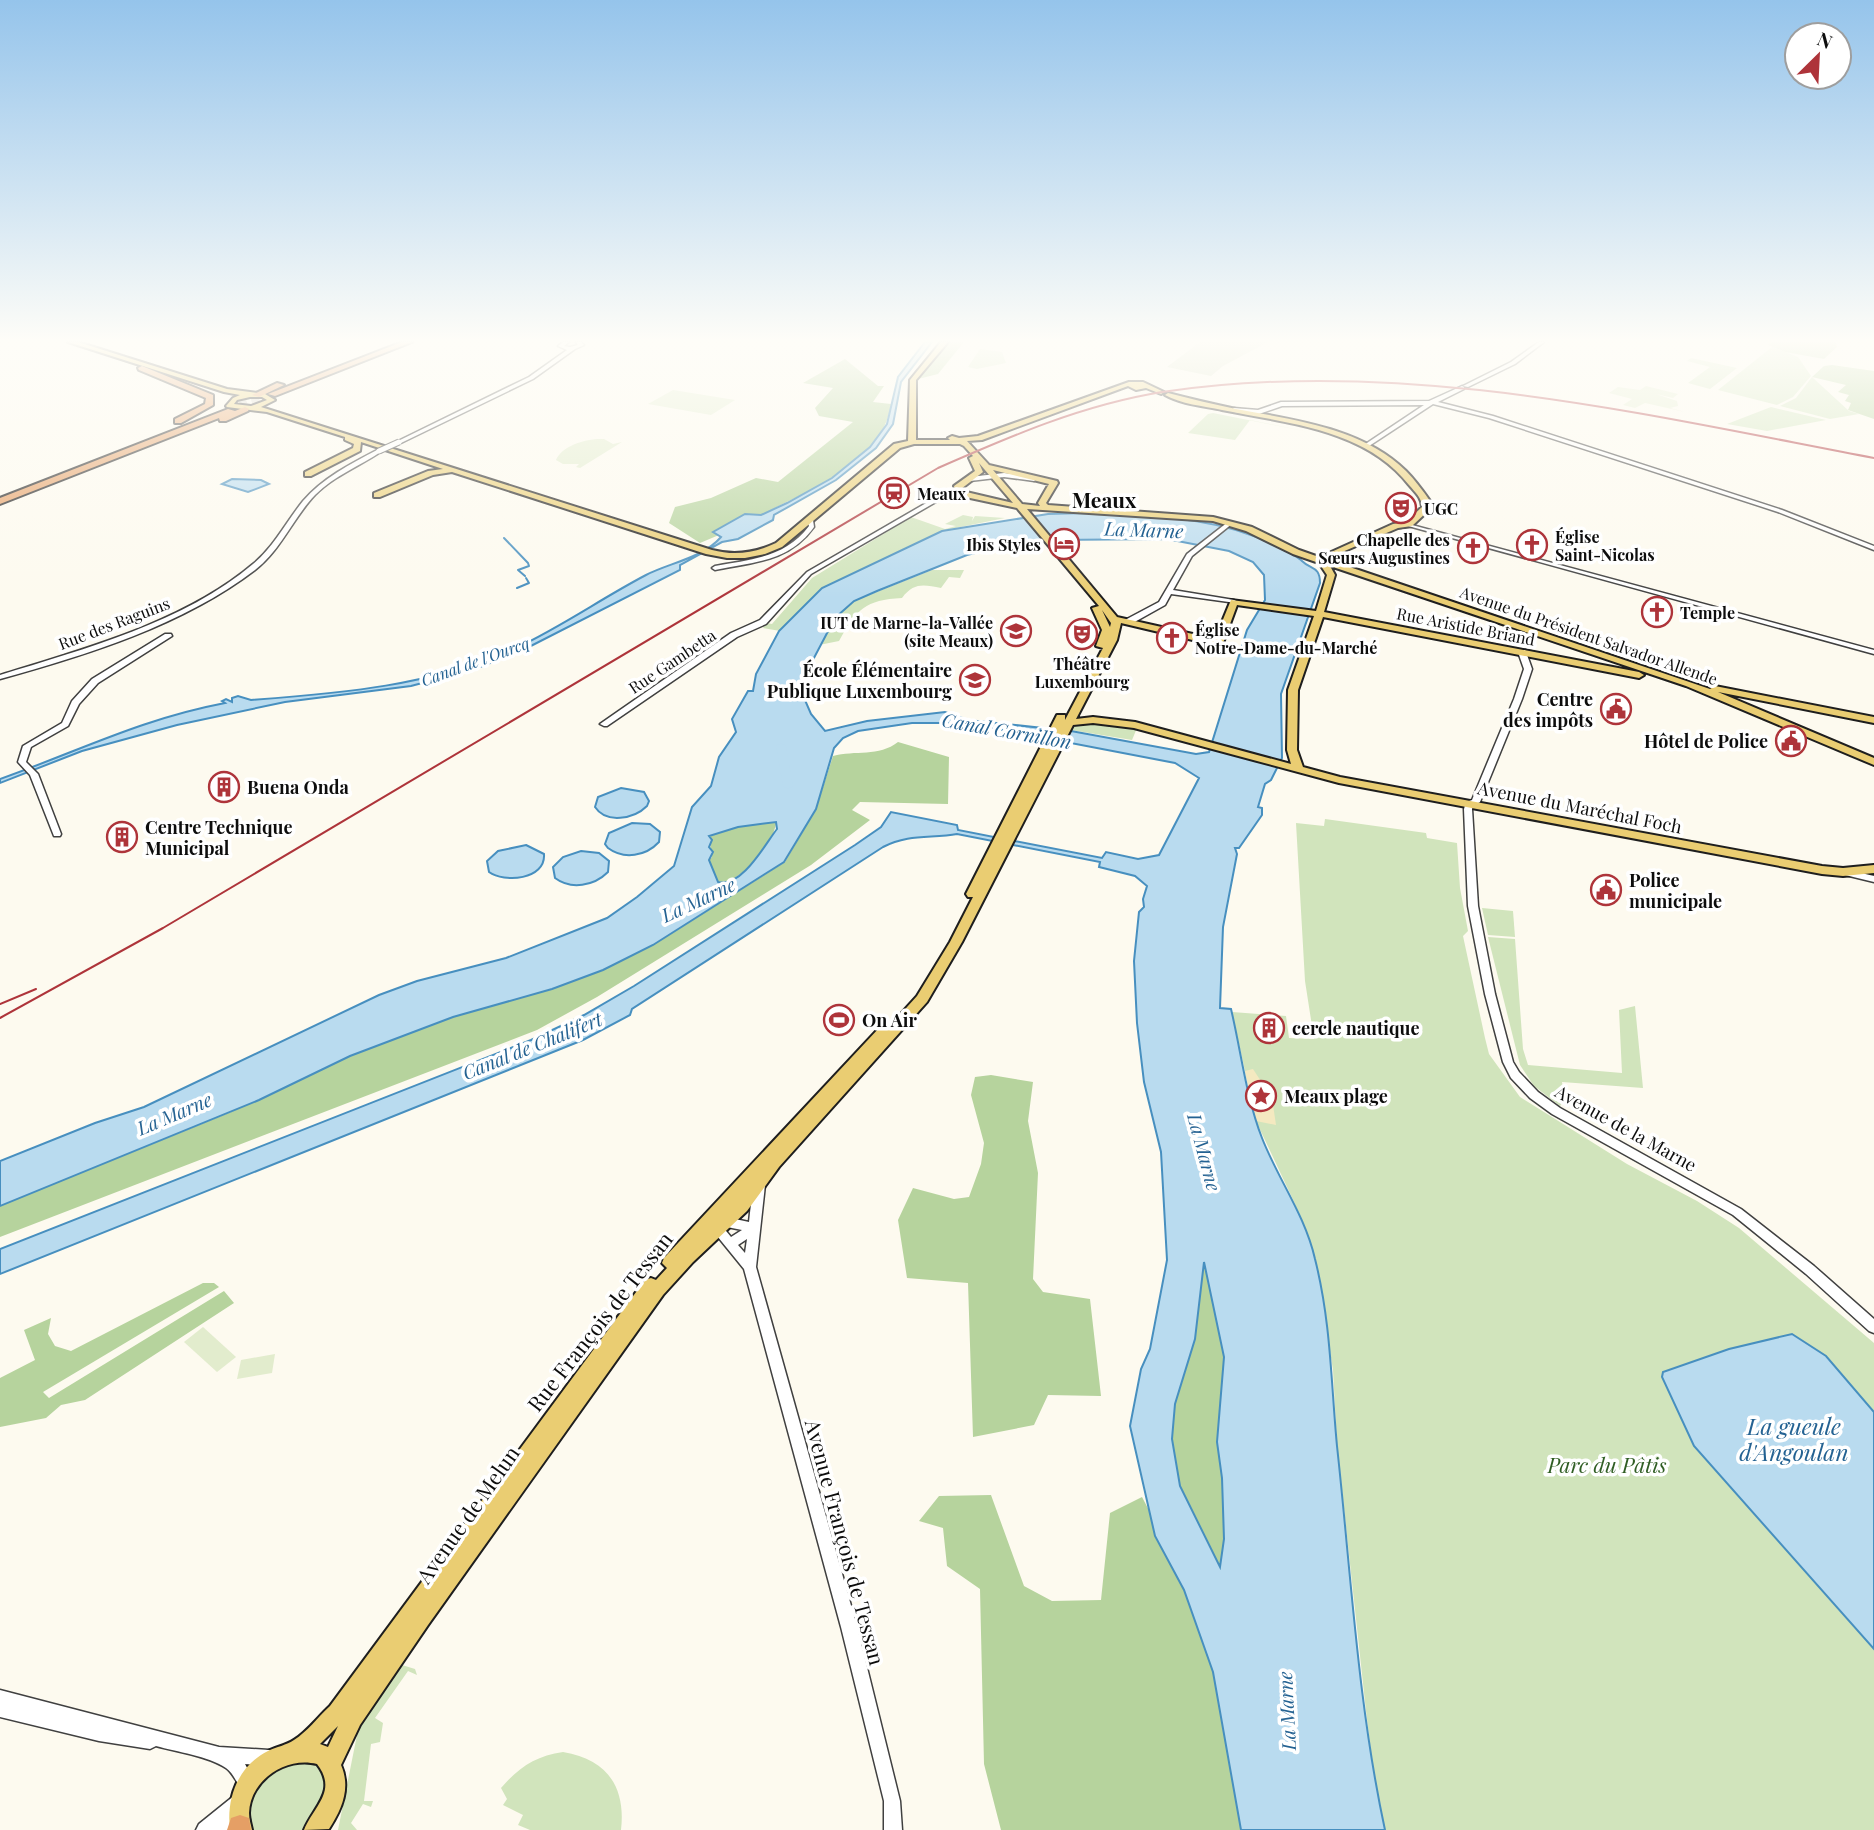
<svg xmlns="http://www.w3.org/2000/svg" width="1874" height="1830" font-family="'Playfair Display',serif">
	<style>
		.green { fill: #d1e4bc }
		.forest { fill: #b6d39d }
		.sand { fill: #f4e9c0 }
		.cemetery { fill: #d4ddc2 }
		.pitch { fill: #e2eccd }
		.water { fill: #b9dbef; stroke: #478fbf; stroke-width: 2; fill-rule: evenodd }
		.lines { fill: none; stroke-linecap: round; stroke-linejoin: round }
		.stream { stroke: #478fbf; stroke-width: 2 }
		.river { fill: #b9dbef; fill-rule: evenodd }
		.highway-tunnel { stroke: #d9d6cd; stroke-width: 8; stroke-dasharray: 8 4.5; stroke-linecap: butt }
		.minor-casing { stroke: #404040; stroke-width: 3 }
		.major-casing { stroke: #1e1e1e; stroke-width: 4 }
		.highway-casing { stroke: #1e1e1e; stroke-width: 4 }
		.minor { fill: #fff; fill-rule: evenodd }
		.major { fill: #eacd72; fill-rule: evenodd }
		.highway { fill: #e59f65; fill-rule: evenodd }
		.rail { stroke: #ae343a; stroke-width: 2 }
		.minor-bridge-casing { stroke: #404040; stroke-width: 7; stroke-linecap: butt }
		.minor-bridge { stroke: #fff; stroke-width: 5 }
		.labels { text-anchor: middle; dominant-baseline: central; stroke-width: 7; stroke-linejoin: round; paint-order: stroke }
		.far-poi-label { font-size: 16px; font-weight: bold; fill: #0d0d0d; stroke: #fff; text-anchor: start }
		.far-street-label { font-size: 16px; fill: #0d0d0d; stroke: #fff }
		.far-water-label { font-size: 16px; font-style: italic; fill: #246292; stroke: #fff }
		.poi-label { font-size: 18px; font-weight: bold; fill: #0d0d0d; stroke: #fff; text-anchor: start }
		.street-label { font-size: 18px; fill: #0d0d0d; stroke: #fff }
		.water-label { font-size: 19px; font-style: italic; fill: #246292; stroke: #fff }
		.far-district-label { font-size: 21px; font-weight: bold; fill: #0d0d0d; stroke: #fff }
		.near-street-label { font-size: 21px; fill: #0d0d0d; stroke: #fff }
		.near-park-label { font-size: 21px; font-style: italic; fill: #305e24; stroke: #fff }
		.near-water-label { font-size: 23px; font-style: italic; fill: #246292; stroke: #fff }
	</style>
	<rect width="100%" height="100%" fill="#fdfaef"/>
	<g class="green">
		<polygon points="1772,347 1798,357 1811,376 1793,397 1777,405 1718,390"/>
		<polygon points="980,349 1002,352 1006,363 977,369 968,367"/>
		<polygon points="1691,358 1737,368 1710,389 1688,383 1710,367 1687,361"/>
		<polygon points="1812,377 1849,411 1859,414 1830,419 1780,406 1796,398"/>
		<polygon points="1771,407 1826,420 1767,431 1727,424"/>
		<polygon points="1213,413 1309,432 1250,420 1235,440 1188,433 1208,414"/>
		<polygon points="963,515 973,517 972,521 975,516 1005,518 941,531 822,588 780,631 763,628 767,623 772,624 812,578 911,517 945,529 956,526 945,524"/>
		<path d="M932,570H964L960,578L949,577L941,588C924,585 914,582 902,598C865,600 857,609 839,641L819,645L835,618L854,601Z"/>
		<polygon points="1091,723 1137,728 1132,740 1071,730 1073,726"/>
		<polygon points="1325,819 1426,833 1427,838 1457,843 1460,888 1468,931 1463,936 1485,1038 1489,1054 1520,1097 1627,1164 1697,1201 1739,1228 1874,1343 1874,1830 1385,1830 1375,1785 1366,1711 1337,1444 1333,1370 1315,1259 1295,1204 1256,1121 1232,1012 1286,1016 1289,1038 1314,1039 1305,981 1296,823 1324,826"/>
		<polygon points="1482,908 1513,911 1515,937 1488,935"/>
		<polygon points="1488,937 1515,939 1523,1049 1528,1065 1622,1073 1619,1010 1635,1006 1643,1088 1562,1082 1565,1099 1560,1106 1534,1086 1520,1065"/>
		<polygon points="402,1665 415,1669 417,1675 408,1671 375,1718 383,1723 380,1742 371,1744 364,1801 373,1801 371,1807 363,1804 351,1823 357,1830 338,1830 358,1730"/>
		<path d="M563,1752C607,1759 626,1787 621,1830H530L518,1825L523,1815L503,1805L507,1799L501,1788C519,1767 536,1756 563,1752Z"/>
		<path d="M317,1760L329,1780L313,1822L304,1830H253C243,1808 258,1767 283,1762C294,1760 306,1761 317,1760Z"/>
	</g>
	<g class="forest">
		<polygon points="948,342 964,342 938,374 918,379"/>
		<polygon points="1771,342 1835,342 1837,347 1824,359 1785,352 1768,345"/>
		<path d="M845,359L878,386H884L873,402L891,404C882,465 808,490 761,515L745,514L714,532L719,535L700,543L669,523L675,507L711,498L756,478L778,482L853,422L819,416L815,408L833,388L803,383Z"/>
		<polygon points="1832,365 1874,371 1874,419 1848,410 1851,403 1845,401 1849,395 1838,392 1846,385 1812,377 1824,366"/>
		<path d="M898,742L949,757L948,804L860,802L852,810L870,820L811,865L597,997L537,1030L0,1237V1206L231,1112L350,1056L453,1017L552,989L603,970L653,945L785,862L816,809L833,756C855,750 879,757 898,742Z"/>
		<path d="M776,821C777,840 738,887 718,882L709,860L712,857L709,836L738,827Z"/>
		<polygon points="991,1075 1033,1082 1028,1121 1038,1173 1033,1279 1043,1292 1090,1299 1101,1396 1048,1395 1034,1425 973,1437 968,1283 907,1278 898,1220 913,1188 954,1199 969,1197 981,1164 984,1143 971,1095 975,1077"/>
		<polygon points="1204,1260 1224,1357 1217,1442 1222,1478 1224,1539 1220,1569 1180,1486 1172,1439 1175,1404 1195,1339"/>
		<polygon points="203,1283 214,1283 219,1287 43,1392 49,1398 224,1291 234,1303 85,1400 61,1405 46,1418 0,1427 0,1378 35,1360 24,1330 51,1318 48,1334 55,1346 71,1351"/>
		<polygon points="991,1495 1024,1586 1052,1601 1101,1600 1110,1513 1142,1497 1171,1552 1211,1648 1253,1830 1001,1830 984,1764 980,1589 947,1566 943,1528 919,1521 939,1496"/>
	</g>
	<polygon class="sand" points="1253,1069 1272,1098 1276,1125 1256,1121 1245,1071"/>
	<polygon class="cemetery" points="1200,342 1268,342 1223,366 1211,376 1167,367"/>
	<g class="pitch">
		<polygon points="1646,386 1678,394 1673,398 1656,394 1677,401 1678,406 1670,408 1685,412 1645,403 1635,408 1623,405 1632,399 1609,393 1618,387 1640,390"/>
		<polygon points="673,390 735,400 711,415 648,404"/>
		<path d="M604,439L613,444L622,442L580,468L576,467L579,464H563L556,460C562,445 588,438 604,439Z"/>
		<polygon points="203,1327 236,1357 217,1372 184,1342"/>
		<polygon points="275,1354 272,1373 237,1379 241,1360"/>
	</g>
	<g class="water">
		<path d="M925,342H932L901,382L893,424L876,448L836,480L774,515L773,520L738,539L722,542L680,565V570L523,650L475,669L411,686L285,702L177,725L82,751L0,783V779C79,751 141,719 225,703L222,701L226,699L232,702V698L238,696L251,700C342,693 431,686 516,648C561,627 602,598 646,575C669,563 703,558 721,537L713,532L745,514L761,515L787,503L832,478L870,447L887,424L898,377Z"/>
		<polygon points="232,479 261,480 269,484 248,492 222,484"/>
		<path d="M1087,513C1150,517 1214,515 1272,544C1282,549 1297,556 1302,561C1311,570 1320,566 1320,583L1281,694L1282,758L1271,780L1265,784L1258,807L1262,808V815L1239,848H1235L1237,854L1223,927L1220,1008L1231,1009C1241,1051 1246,1097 1262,1138C1278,1179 1305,1215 1315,1259C1331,1322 1331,1383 1337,1446C1351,1574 1358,1705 1385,1830H1241L1213,1672L1184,1590L1155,1536L1130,1426L1141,1369L1150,1349L1167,1260L1161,1152L1144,1082L1137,1023L1134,961L1139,912L1144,907L1143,899L1147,886L1135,876L1099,867L1100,862L957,834C933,839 909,833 883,847L632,1009L630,1015L583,1040L0,1274V1249L531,1040L584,1015L634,986L855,845L881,827L891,812L957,825L958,830L1102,858L1106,852L1138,859L1159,855L1199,778L1175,763L966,723H912L858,731L843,738L834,748L816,809L784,862L653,945L603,970L552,989L453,1017L350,1056L259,1100L0,1206V1161L95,1123L144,1107L379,995L417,981L506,958L607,918L637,897L674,866L692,807L711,786L719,757L736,732L732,719L748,691H753L756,674L779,631L822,588L942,531L1048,514ZM1167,539L1229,551L1253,562L1264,575L1265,600L1247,630L1209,752L1196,754L1071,731L968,720L945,712L867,721L825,731L811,714L801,691L806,673L835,618L854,601L877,591L967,555L995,548L1052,540ZM776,822L777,829C765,844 742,888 718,882L709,860L713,852L709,847L712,840L709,836L738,827ZM1204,1262L1224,1357L1217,1442L1222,1478L1224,1539L1220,1567L1180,1486L1172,1439L1175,1404L1195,1339Z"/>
		<path d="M621,788L644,792L649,801L647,806C634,819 606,824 595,807L598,797Z"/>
		<path d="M632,823L650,824L660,832L659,842C646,856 624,860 608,848L605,844L609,833Z"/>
		<path d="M526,845L544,854C546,880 504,883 489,872L487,861L498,851Z"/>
		<path d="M581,851L599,853L609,861L608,872C594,886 571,890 555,878L553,867L563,857Z"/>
		<polygon points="1792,1334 1826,1356 1874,1412 1874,1649 1694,1446 1662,1377 1663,1372 1729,1349"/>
	</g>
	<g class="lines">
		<g class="stream">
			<polyline points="504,538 528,563 529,566 518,570 525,576"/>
			<polyline points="517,588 529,583 526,578"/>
		</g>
		<polygon class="river" points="781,743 786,746 793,786 788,789 783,786 776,746"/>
		<polyline class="highway-tunnel" points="228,410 270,394"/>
		<g class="minor-casing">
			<g id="minor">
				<polygon points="563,342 569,342 564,346 570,347 578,345 576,342 581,342 584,345 575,349 533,379 401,443 396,442 529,377 567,350 558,346"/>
				<polygon points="1539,342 1544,342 1515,364 1468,387 1463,386 1511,362"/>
				<polygon points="1462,386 1464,387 1464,389 1438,402 1493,416 1782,510 1874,546 1874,550 1778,512 1489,418 1433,404 1366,448 1364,447 1364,445 1424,405 1282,406 1259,414 1234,412 1231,410 1234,408 1258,410 1281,402 1429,401"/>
				<path d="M377,450L382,451C360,466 335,475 315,495C293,518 281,550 255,570C183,625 87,655 0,679V675C84,649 185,622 253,564C274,547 286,522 303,501C323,478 350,464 377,450Z"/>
				<polygon points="1004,473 1034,477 1037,479 1034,481 1004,477 970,481 967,479 970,477"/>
				<polygon points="947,491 963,493 966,495 963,497 948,495 811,574 766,624 737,637 607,726 604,726 600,724 731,633 760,620 807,572"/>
				<path d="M813,514L818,515L813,520L814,527C789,562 754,562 715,570L712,568L715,566C751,559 785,558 809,526L807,520Z"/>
				<polygon points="1228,522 1233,523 1192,556 1173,590 1234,600 1236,601 1236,603 1171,594 1165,605 1131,624 1125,624 1125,620 1159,602 1187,554"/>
				<polygon points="1401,522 1874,650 1874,654 1401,524"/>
				<polygon points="165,634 171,634 172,636 98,683 79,704 68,726 31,747 26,762 38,774 61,834 60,836 54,836 30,775 18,762 23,746 62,723 72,701 92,679"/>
				<polygon points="1519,650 1525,650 1526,652 1532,669 1522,699 1480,802 1473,806 1472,809 1478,906 1495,994 1513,1062 1519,1072 1538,1092 1560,1108 1741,1209 1814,1266 1874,1319 1874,1333 1869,1331 1806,1274 1733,1215 1552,1114 1530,1098 1511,1078 1503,1062 1485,994 1468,906 1464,809 1466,802 1472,800 1514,699 1524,669 1518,652"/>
				<polygon points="1844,869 1874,876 1874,882 1841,874 1839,872 1841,870"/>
				<path d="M759,1180L763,1182L765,1185L756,1267L857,1627L900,1801L902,1830H884V1801L841,1627L744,1269L709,1226L717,1218L721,1216L749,1222L753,1185L755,1182ZM722,1226L742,1230L731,1237ZM747,1239L745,1253L738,1245Z"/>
				<path d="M0,1690L219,1747L269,1750L275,1752L277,1758L275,1764L269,1766L245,1764L256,1784L254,1790L248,1792C237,1788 235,1774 226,1768C208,1756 177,1752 156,1746L150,1749L99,1741L0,1717Z"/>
				<polygon points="241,1793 247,1795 249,1801 247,1807 233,1818 245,1821 248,1827 246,1830 196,1830 199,1824 235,1795"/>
			</g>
		</g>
		<g class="major-casing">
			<path id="major" d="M68,342H78L227,389L265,394L275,400L261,407L712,550C735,556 755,553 776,543L894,444L908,441L910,380L941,342H948L916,380V440H950L948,438L952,436L959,438L978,436L1129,382H1143L1164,392L1161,394L1146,388L1136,390L1128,386L982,440L967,441L989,465L1057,481L1058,483L1046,503L1048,505L1213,517L1252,527L1299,550L1316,556L1329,553L1393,524L1406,522L1422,507C1422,498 1415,492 1409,485C1366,429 1286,423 1222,410C1203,406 1181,404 1165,395L1168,393C1191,399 1213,404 1236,409C1294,420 1363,428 1406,471C1415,480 1423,491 1430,501L1429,510L1412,526L1398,528L1326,559L1710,689L1715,686L1874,717V723L1718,692L1874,758V765L1686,686L1330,566L1335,575L1324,612L1639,672L1644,675L1639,678L1323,617L1298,690L1297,750L1303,767L1340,777L1822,866L1843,868L1874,865V873L1843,876L1822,874L1339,783L1134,728L1093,723L1073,725L962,942L927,1002L779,1167L747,1211L693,1262L663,1295L428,1625L360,1725L341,1765C351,1788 342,1809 329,1829L304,1830C314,1806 338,1791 317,1764C286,1756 250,1780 249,1813C249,1819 251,1825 252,1830H230C226,1798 238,1766 268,1751C276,1747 287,1745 294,1740C307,1732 318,1717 330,1706L645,1280L651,1278L656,1280L667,1268L662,1263L664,1258L880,1027H889L917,996L950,942L973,897H968L966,894L1056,717L1057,715H1065V720L1103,648L1096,646L1102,630L1092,608L1099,606L1017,508L956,495L954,486L975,471L969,458L973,456L964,446L960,444H914L900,448L782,547L765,554L745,558H727L706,554L452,472L433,475L380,497H374V493L428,471L443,469L361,442L360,451L311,476H305V472L353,448L354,444L345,440V437L267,412L227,407L226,406L233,398L240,395L224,392ZM250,397H262L267,400L251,406L234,404L237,400ZM979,463L1013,503L962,491L961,489L983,472ZM993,470L1049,484L1038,503L1040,506L1022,504ZM1027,509L1213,521L1246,531L1293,554L1319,563L1327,575L1316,611L1231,600L1215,639L1117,617ZM1237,605L1314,616L1288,690L1287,750L1291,764L1135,722L1093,717L1076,719L1117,640L1121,623L1218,646L1223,643ZM1102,610L1111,623L1110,627ZM338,1726L328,1747L320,1744Z"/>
		</g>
		<g class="highway-casing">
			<g id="highway">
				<polygon points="402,342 412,342 275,396 268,394"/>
				<polygon points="142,366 213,395 213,405 181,423 175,423 175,419 205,404 206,398 139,370 138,368"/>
				<polygon points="277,383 284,385 259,397 252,395"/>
				<polygon points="245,407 249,409 248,411 226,421 220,421 219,418 0,504 0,498 228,409 235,411"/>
				<polygon points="240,1815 249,1818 251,1830 227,1830 231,1818"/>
			</g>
		</g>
		<use href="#minor" class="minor"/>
		<use href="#major" class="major"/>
		<use href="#highway" class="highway"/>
		<g class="rail">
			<polyline points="0,1004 36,989"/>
			<path d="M0,1018L163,928L938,468C1011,436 1082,405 1162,392C1400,356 1642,414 1874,458"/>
		</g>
		<g class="minor-bridge-casing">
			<polyline id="minor-bridge" points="379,451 399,442"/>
		</g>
		<use href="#minor-bridge" class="minor-bridge"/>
	</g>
	<linearGradient id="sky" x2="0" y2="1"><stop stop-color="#95c4eb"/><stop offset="0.57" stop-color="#fefdf8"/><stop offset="1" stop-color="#fefdf8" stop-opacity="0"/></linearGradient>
	<rect width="1874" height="598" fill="url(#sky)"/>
	<defs>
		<g id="station-ring" transform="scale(1.575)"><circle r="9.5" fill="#fff" stroke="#ae343a" stroke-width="1.5"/><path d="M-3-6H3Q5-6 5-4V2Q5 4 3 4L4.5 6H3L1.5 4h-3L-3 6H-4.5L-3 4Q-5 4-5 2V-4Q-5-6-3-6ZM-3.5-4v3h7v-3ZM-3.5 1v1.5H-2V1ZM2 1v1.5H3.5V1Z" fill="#ae343a"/></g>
		<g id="theatre-ring" transform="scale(1.575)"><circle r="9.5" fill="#fff" stroke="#ae343a" stroke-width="1.5"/><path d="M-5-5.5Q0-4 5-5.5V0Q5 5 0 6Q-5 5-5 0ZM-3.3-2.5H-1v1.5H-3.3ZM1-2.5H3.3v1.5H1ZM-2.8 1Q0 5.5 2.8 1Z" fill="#ae343a"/></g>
		<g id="hotel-ring" transform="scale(1.575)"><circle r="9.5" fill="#fff" stroke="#ae343a" stroke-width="1.5"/><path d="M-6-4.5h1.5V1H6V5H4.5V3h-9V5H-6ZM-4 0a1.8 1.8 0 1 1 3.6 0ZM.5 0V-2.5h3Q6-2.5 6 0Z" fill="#ae343a"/></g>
		<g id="church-ring" transform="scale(1.575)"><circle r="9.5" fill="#fff" stroke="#ae343a" stroke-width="1.5"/><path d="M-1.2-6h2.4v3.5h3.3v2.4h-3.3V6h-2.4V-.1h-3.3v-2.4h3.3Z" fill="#ae343a"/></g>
		<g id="university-ring" transform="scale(1.575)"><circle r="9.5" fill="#fff" stroke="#ae343a" stroke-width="1.5"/><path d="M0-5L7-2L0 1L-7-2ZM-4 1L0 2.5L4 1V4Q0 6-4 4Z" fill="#ae343a"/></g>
		<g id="school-ring" transform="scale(1.575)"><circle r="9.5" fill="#fff" stroke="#ae343a" stroke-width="1.5"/><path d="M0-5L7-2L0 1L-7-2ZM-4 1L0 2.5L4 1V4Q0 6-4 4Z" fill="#ae343a"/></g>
		<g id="civic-ring" transform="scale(1.575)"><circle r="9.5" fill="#fff" stroke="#ae343a" stroke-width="1.5"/><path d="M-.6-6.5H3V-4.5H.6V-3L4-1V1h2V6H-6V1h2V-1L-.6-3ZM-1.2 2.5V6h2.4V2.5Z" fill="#ae343a"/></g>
		<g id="building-ring" transform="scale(1.575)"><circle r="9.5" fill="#fff" stroke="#ae343a" stroke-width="1.5"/><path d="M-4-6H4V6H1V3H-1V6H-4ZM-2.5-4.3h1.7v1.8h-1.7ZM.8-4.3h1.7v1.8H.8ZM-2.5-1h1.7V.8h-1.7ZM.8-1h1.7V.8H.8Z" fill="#ae343a"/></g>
		<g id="stadium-ring" transform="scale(1.575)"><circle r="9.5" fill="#fff" stroke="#ae343a" stroke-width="1.5"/><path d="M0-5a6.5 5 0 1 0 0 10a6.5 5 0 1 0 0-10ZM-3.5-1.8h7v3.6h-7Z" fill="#ae343a"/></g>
		<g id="sight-ring" transform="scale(1.575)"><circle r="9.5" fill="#fff" stroke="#ae343a" stroke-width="1.5"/><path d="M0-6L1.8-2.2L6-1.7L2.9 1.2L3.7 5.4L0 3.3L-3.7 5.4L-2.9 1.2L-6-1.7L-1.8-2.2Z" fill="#ae343a"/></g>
	</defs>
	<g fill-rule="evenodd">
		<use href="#station-ring" x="894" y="493"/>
		<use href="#theatre-ring" x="1401" y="508"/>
		<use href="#hotel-ring" x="1064" y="544"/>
		<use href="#church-ring" x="1532" y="545"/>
		<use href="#church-ring" x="1473" y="548"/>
		<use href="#church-ring" x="1657" y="612"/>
		<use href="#university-ring" x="1016" y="631"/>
		<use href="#theatre-ring" x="1082" y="634"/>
		<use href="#church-ring" x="1172" y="638"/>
		<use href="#school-ring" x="975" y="680"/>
		<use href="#civic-ring" x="1616" y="709"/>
		<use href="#civic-ring" x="1791" y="741"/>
		<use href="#building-ring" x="224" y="787"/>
		<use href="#building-ring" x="122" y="837"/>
		<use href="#civic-ring" x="1606" y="890"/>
		<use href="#stadium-ring" x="839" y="1020"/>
		<use href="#building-ring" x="1269" y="1028"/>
		<use href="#sight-ring" x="1261" y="1096"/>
	</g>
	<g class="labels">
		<g class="far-poi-label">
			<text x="917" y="493">Meaux</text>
			<text x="1424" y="508">UGC</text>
			<text x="1555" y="536">Église<tspan x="1555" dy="18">Saint-Nicolas</tspan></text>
			<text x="1450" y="539" text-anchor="end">Chapelle des<tspan x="1450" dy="18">Sœurs Augustines</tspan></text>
			<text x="1041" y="544" text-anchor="end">Ibis Styles</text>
			<text x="1680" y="612">Temple</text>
			<text x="993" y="622" text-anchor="end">IUT de Marne-la-Vallée<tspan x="993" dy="18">(site Meaux)</tspan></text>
			<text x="1195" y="629">Église<tspan x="1195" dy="18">Notre-Dame-du-Marché</tspan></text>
			<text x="1082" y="663" text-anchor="middle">Théâtre<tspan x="1082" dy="18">Luxembourg</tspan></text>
		</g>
		<g class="far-street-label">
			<text transform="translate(114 623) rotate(-21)">Rue des Raguins</text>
			<text transform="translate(1466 626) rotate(11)">Rue Aristide Briand</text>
			<text transform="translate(1589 635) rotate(19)">Avenue du Président Salvador Allende</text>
			<text transform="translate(672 661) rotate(-34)">Rue Gambetta</text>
		</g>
		<g class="far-water-label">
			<text transform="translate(475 661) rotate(-20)">Canal de l'Ourcq</text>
		</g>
		<g class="poi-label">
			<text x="952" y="670" text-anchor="end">École Élémentaire<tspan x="952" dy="21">Publique Luxembourg</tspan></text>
			<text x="1593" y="699" text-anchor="end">Centre<tspan x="1593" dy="21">des impôts</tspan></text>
			<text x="1768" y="741" text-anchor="end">Hôtel de Police</text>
			<text x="247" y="787">Buena Onda</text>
			<text x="145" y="827">Centre Technique<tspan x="145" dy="21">Municipal</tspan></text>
			<text x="1629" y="880">Police<tspan x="1629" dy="21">municipale</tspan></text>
			<text x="862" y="1020">On Air</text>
			<text x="1292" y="1028">cercle nautique</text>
			<text x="1284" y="1096">Meaux plage</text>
		</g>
		<g class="street-label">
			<text transform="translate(1580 807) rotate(11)">Avenue du Maréchal Foch</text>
			<text transform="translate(1626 1128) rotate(29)">Avenue de la Marne</text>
		</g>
		<g class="water-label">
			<text transform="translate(1144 529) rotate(2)">La Marne</text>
			<text transform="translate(1007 730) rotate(10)">Canal Cornillon</text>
			<text transform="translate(698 899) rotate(-25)">La Marne</text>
			<text transform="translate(532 1045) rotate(-22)">Canal de Chalifert</text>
			<text transform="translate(174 1113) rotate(-23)">La Marne</text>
			<text transform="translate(1205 1152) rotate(75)">La Marne</text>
			<text transform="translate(1286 1711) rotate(-93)">La Marne</text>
		</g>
		<g class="far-district-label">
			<text x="1104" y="499">Meaux</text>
		</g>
		<g class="near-street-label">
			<text transform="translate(599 1321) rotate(-52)">Rue François de Tessan</text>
			<text transform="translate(467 1514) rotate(-55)">Avenue de Melun</text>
			<text transform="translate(846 1542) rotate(75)">Avenue François de Tessan</text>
		</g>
		<g class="near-park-label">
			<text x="1607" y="1464">Parc du Pâtis</text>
		</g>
		<g class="near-water-label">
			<text x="1794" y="1425">La gueule<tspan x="1794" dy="26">d'Angoulan</tspan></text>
		</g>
	</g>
	<g transform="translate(1818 56) rotate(24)"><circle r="33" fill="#ffffff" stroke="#9e9e9e" stroke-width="2"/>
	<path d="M0-5L12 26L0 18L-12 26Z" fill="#ae343a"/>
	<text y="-10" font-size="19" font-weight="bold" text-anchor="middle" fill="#0d0d0d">N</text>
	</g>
</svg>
